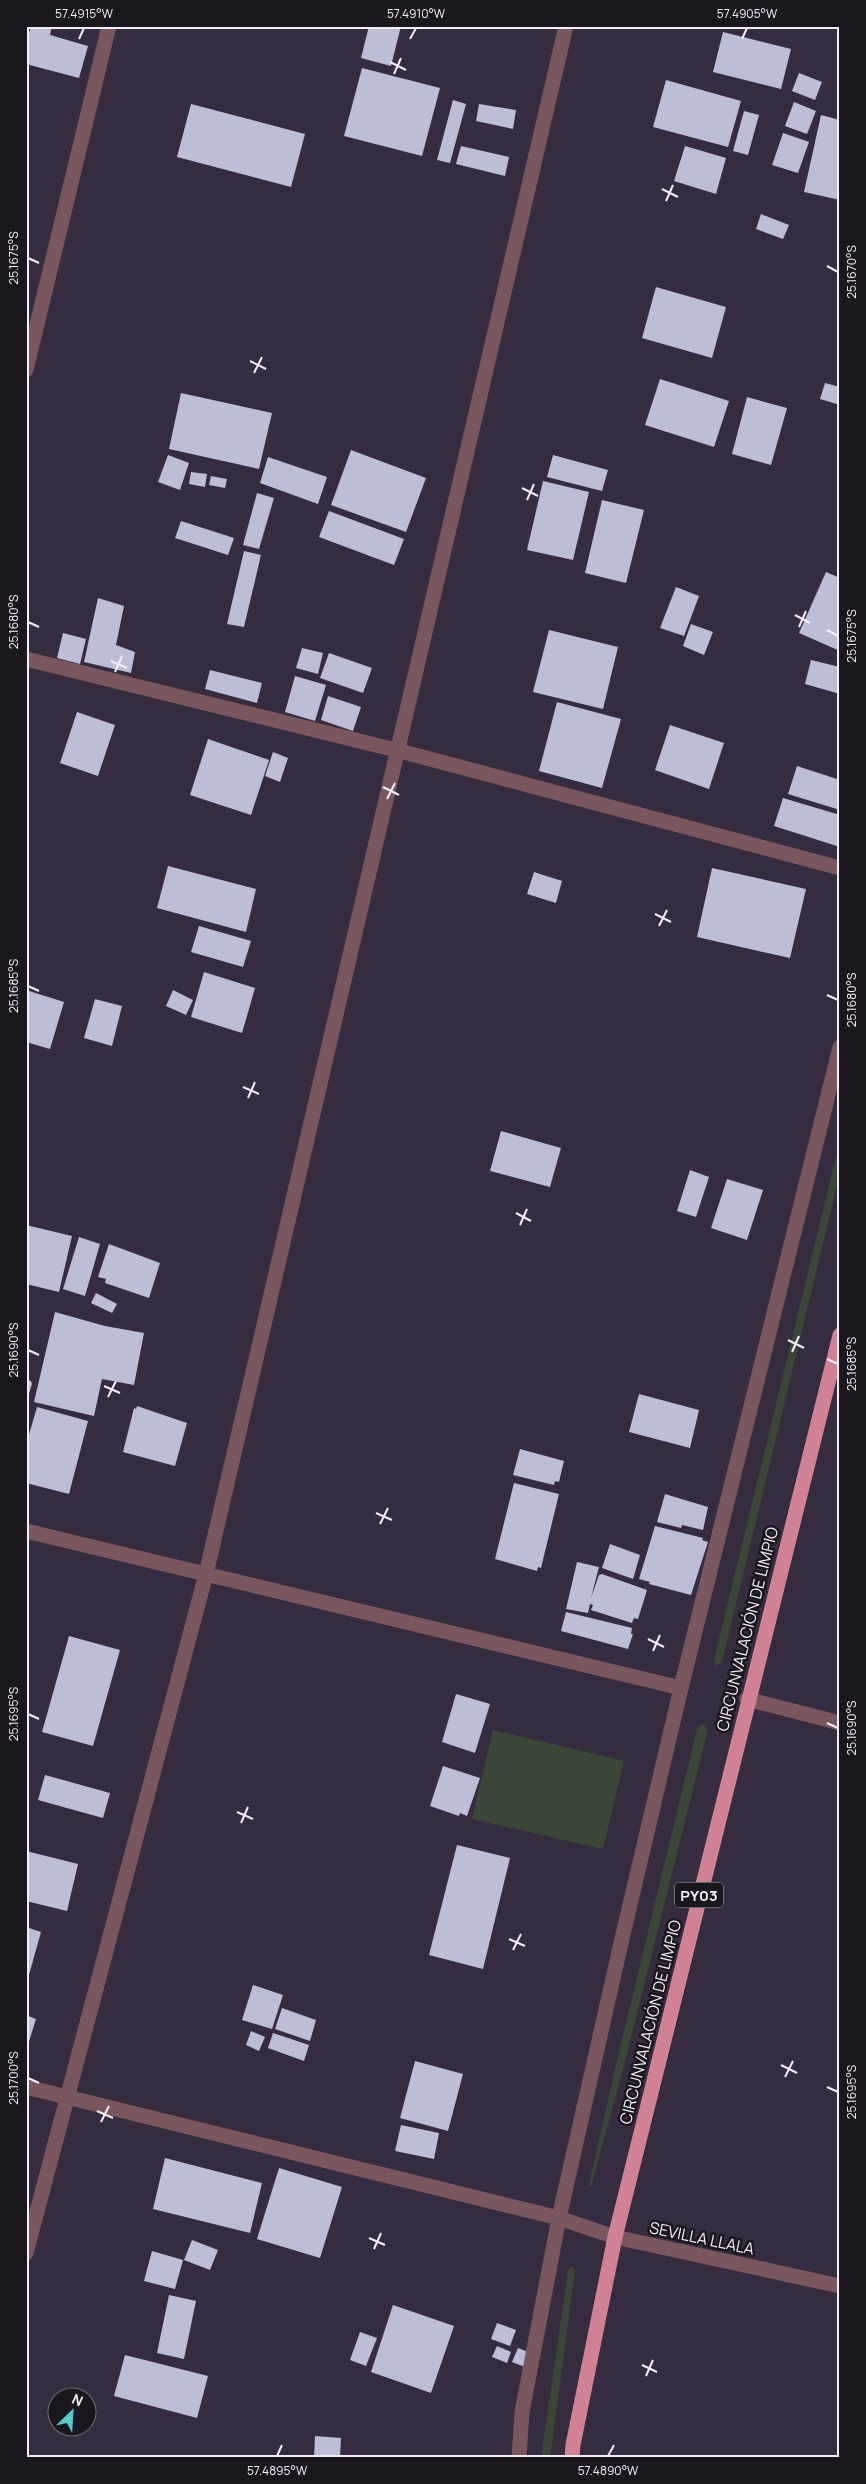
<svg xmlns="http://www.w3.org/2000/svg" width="866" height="2484" font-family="Manrope,sans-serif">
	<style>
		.green { fill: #3a4737 }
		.building { fill: #bebdd6 }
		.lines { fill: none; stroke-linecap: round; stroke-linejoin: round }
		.minor { stroke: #7a575e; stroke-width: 15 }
		.tertiary { stroke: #7a575e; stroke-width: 15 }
		.trunk { stroke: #d08294; stroke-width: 15 }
		.ticks { fill: none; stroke: #f4eefb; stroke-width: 2 }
		.labels { text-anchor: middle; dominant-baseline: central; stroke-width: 5; stroke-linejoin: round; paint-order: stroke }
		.shield { fill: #1b171f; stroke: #b3aeb9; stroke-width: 1 }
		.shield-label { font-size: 15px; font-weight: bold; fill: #f4eefb }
		.street-label { font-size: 16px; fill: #f4eefb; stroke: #1b171f }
		.neatline { fill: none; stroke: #f4eefb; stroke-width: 2 }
		.ticks-label { font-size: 12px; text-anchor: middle; fill: #f4eefb }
	</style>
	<rect width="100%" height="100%" fill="#352c3f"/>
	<g class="green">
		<polygon points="840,1140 840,1173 722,1662 716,1666 714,1660"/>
		<polygon points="701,1724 706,1725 707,1733 626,2058 591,2187 589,2184 618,2056 697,1729"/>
		<polygon points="493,1730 624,1761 603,1849 472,1819"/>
		<polygon points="572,2266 575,2271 550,2458 541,2458 568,2271"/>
	</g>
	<g class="building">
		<polygon points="31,26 52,26 50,35 88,46 79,78 26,64 26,44"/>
		<polygon points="369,26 401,26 391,66 361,58"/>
		<polygon points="723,32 791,49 781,89 713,72"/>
		<polygon points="362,68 440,88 422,156 344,136"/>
		<polygon points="799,73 822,82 815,100 792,91"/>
		<polygon points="666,80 741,101 728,147 653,127"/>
		<polygon points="453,100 466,104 450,163 437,160"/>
		<polygon points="794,102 816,111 807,134 785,126"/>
		<polygon points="191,104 305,134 291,187 177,157"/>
		<polygon points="479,104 516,110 513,129 476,121"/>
		<polygon points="744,111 759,115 748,155 733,151"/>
		<polygon points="821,115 840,120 840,200 804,192"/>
		<polygon points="783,133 809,142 798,173 772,165"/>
		<polygon points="461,146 509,157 505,176 456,164"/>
		<polygon points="685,146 726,158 716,194 674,181"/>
		<polygon points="761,214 789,225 783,239 756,229"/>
		<polygon points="656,287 726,307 712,358 642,338"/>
		<polygon points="660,379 729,401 714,447 645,425"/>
		<polygon points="825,383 840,387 840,405 820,399"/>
		<polygon points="181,393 272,413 259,469 169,449"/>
		<polygon points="747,397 787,408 771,465 732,454"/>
		<polygon points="351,450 426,478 406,532 331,505"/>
		<polygon points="168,455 189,463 180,490 158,482"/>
		<polygon points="553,455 608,470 602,491 547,477"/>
		<polygon points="268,457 327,477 318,504 260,483"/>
		<polygon points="191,472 207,474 205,487 189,484"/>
		<polygon points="211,476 227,479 225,488 209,485"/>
		<polygon points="543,481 589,492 573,560 527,550"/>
		<polygon points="257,493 274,498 259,549 243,545"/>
		<polygon points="602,500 644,510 626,583 585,573"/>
		<polygon points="329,511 404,539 394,565 319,537"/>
		<polygon points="181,521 234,538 228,555 175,538"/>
		<polygon points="244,551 261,555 244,627 227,624"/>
		<polygon points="826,572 840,578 840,651 799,633"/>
		<polygon points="676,587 699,596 684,636 660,628"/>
		<polygon points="98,598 124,606 116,645 135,652 131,673 84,662"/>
		<polygon points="691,624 713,632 704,655 683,646"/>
		<polygon points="549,630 618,647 603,709 533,692"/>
		<polygon points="63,633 86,639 80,664 57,658"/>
		<polygon points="302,648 323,653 318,674 296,668"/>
		<polygon points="329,653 372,668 363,693 320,678"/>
		<polygon points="811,660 840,667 840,694 805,684"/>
		<polygon points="210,670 262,683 257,703 205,689"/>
		<polygon points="295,676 326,685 315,721 285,712"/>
		<polygon points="328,696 361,707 353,731 321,720"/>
		<polygon points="557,702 621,719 602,788 539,771"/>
		<polygon points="77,712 115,725 98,776 60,763"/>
		<polygon points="670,725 724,743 709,789 655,770"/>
		<polygon points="208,739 269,760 251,815 190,795"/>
		<polygon points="273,752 288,758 280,782 265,776"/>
		<polygon points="797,766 840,780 840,810 788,794"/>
		<polygon points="783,798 840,815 840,847 774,826"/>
		<polygon points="168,866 256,889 246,932 157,908"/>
		<polygon points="712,868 806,889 790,958 697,937"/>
		<polygon points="534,872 562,881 556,903 527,894"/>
		<polygon points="199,926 251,941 243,967 191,952"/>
		<polygon points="204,972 255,988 242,1033 191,1017"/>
		<polygon points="26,990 64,1002 50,1049 26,1042"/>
		<polygon points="173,990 193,1000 186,1015 166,1006"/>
		<polygon points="95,999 122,1006 112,1046 84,1038"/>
		<polygon points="501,1131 561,1148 550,1187 490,1171"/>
		<polygon points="690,1170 709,1177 696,1217 677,1211"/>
		<polygon points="727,1179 763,1190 747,1240 711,1228"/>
		<polygon points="26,1225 72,1236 59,1292 26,1284"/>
		<polygon points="79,1237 100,1244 85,1296 63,1289"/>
		<polygon points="109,1244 160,1263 149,1298 105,1283 106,1279 98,1277"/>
		<polygon points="96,1293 117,1304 112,1313 91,1303"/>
		<polygon points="55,1312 105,1326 144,1333 134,1385 102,1379 94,1416 34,1402"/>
		<polygon points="26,1379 31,1381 32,1384 27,1400"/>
		<polygon points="639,1394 699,1410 690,1448 629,1432"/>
		<polygon points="137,1406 187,1423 175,1466 123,1452 134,1408 136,1409"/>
		<polygon points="37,1407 88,1421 69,1494 26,1483 26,1445"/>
		<polygon points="520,1449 564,1461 559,1482 555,1481 554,1485 513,1475"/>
		<polygon points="514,1483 559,1494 541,1568 538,1567 537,1571 495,1559"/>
		<polygon points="665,1494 708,1507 703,1530 682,1525 681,1528 657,1522"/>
		<polygon points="655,1526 703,1538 702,1540 708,1542 691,1595 649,1584 650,1582 639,1579"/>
		<polygon points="610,1544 640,1555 633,1579 602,1568"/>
		<polygon points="577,1562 599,1567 591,1598 599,1575 602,1574 647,1590 638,1619 634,1618 632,1623 591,1610 593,1605 590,1604 588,1613 566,1609"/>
		<polygon points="566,1612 632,1628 631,1634 633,1634 628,1649 561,1631"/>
		<polygon points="69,1636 120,1650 93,1746 42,1732"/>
		<polygon points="456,1694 490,1704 475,1753 442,1742"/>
		<polygon points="443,1766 480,1778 467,1816 460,1813 459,1816 430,1806"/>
		<polygon points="45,1775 110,1793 103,1818 38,1800"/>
		<polygon points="457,1845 510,1858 483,1969 429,1955"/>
		<polygon points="26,1851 78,1864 67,1911 26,1901"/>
		<polygon points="26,1927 41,1932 27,1982 26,1982"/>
		<polygon points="253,1985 283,1995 272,2029 242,2020"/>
		<polygon points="282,2008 316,2020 310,2041 275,2029"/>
		<polygon points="26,2015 36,2019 27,2048 26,2048"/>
		<polygon points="251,2031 265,2037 259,2051 246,2045"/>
		<polygon points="273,2033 309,2045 304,2061 268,2048"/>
		<polygon points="415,2061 463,2074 448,2131 400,2118"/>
		<polygon points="401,2125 439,2133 434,2159 395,2151"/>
		<polygon points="165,2158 262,2183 250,2233 153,2209"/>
		<polygon points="279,2168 342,2187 320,2258 257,2239"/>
		<polygon points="192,2240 218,2250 210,2270 184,2260"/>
		<polygon points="152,2251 183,2260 175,2289 144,2281"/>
		<polygon points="169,2295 196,2301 184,2359 157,2353"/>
		<polygon points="393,2305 454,2326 431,2393 371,2372"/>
		<polygon points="497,2323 516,2330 510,2346 491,2339"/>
		<polygon points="360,2332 377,2338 366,2366 350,2360"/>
		<polygon points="497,2346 511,2352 507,2363 492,2357"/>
		<polygon points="518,2348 531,2353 525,2367 512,2362"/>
		<polygon points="125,2355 208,2376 197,2418 114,2396"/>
		<polygon points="315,2436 341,2438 340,2458 314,2458"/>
	</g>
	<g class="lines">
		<g class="minor">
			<polyline points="26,370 109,26"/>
			<polyline points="26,659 396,750 840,868"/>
			<polyline points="26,1531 681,1688"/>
			<polyline points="747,1699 840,1723"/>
			<polyline points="26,2087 559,2218"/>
			<polyline points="615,2237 840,2286"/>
			<polyline points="26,2253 206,1574 566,26"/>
			<polyline points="519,2458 522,2412 559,2218 621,1943 681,1688 840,1047"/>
		</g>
		<polyline class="tertiary" points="559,2218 615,2237"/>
		<polyline class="trunk" points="572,2458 573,2445 615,2237 840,1335"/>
	</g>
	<path class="ticks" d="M79,39L84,28M410,39L416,28M742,39L747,28M390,62L406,70M394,74L401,58M662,189L678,197M666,201L673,185M28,258L39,263M827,266L838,272M250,361L266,369M254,373L262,357M522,488L538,496M527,500L534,484M795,615L810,623M28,622L39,627M799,627L806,611M827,630L838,636M111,661L127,668M115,672L122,656M383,787L399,795M387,799L395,783M655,914L671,922M659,926L667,910M28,986L39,991M827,995L838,1000M243,1087L259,1094M248,1098L255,1082M516,1213L531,1221M520,1225L527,1209M788,1340L804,1348M28,1350L39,1355M792,1352L799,1336M827,1359L838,1364M104,1386L120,1393M108,1397L116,1381M376,1513L392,1520M380,1524L388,1508M648,1639L664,1647M653,1651L660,1635M28,1714L39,1719M827,1723L838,1728M237,1812L253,1819M241,1823L248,1807M509,1939L525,1946M513,1950L521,1934M781,2065L797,2073M785,2077L793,2061M28,2078L39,2083M827,2087L838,2092M97,2111L113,2118M101,2122L109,2106M369,2238L385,2245M374,2249L381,2233M642,2365L657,2372M646,2376L653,2360M277,2456L282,2445M608,2456L614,2445"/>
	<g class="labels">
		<rect class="shield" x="675" y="1882.5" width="48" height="25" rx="4"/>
		<g class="shield-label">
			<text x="699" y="1895">PY03</text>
		</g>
		<g class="street-label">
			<text transform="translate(747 1629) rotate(-76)">CIRCUNVALACIÓN DE LIMPIO</text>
			<text transform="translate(650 2022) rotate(-76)">CIRCUNVALACIÓN DE LIMPIO</text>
			<text transform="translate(702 2238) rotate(12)">SEVILLA LLALA</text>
		</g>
	</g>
	<rect width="866" height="2484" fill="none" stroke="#1b171f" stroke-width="55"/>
	<g transform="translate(72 2412) rotate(25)"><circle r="24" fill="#1b171f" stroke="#726d77"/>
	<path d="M0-4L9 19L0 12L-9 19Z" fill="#52cdcc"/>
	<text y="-8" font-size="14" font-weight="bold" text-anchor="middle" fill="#f4eefb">N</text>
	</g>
	<rect x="28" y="28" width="810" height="2428" class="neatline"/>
	<g class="ticks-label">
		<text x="84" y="18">57.4915°W</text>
		<text x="416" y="18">57.4910°W</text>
		<text x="747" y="18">57.4905°W</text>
		<text transform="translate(14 258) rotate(-90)" y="4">25.1675°S</text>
		<text transform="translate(852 272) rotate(-90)" y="4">25.1670°S</text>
		<text transform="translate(14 622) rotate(-90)" y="4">25.1680°S</text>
		<text transform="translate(852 636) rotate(-90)" y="4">25.1675°S</text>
		<text transform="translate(14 986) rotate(-90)" y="4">25.1685°S</text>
		<text transform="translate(852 1000) rotate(-90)" y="4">25.1680°S</text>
		<text transform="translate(14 1350) rotate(-90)" y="4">25.1690°S</text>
		<text transform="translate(852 1364) rotate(-90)" y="4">25.1685°S</text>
		<text transform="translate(14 1714) rotate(-90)" y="4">25.1695°S</text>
		<text transform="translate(852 1728) rotate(-90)" y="4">25.1690°S</text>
		<text transform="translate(14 2078) rotate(-90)" y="4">25.1700°S</text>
		<text transform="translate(852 2092) rotate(-90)" y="4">25.1695°S</text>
		<text x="277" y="2475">57.4895°W</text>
		<text x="608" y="2475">57.4890°W</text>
	</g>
</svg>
